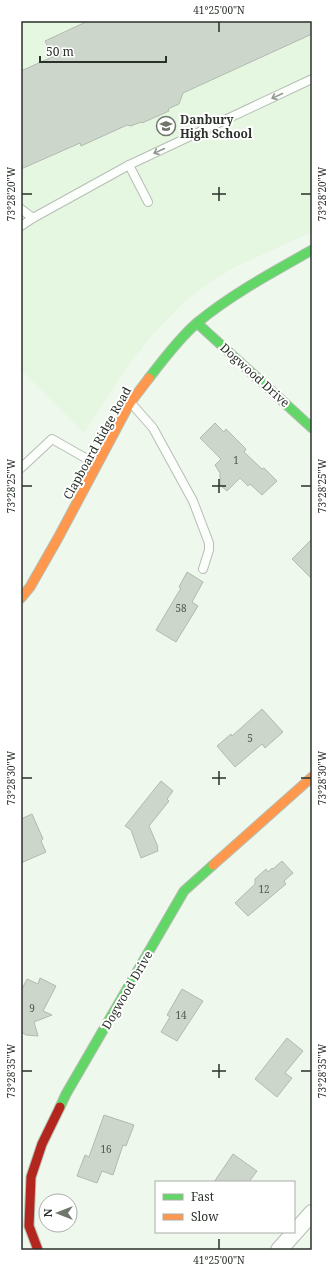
<svg xmlns="http://www.w3.org/2000/svg" width="333" height="1271" font-family="'Noto Serif',serif">
	<style>
		.built { fill: #e5f6e1 }
		.building { fill: #ccd6ca; stroke: #b3bab1 }
		.lines { fill: none; stroke-linecap: round; stroke-linejoin: round }
		.lane-casing { stroke: #b6beb4; stroke-width: 10 }
		.street-casing { stroke: #b6beb4; stroke-width: 18 }
		.fast-casing { stroke: #b6beb4; stroke-width: 11 }
		.slow-casing { stroke: #b6beb4; stroke-width: 11 }
		.jam-casing { stroke: #b6beb4; stroke-width: 11 }
		.lane { stroke: #fcfefc; stroke-width: 8 }
		.street { stroke: #fcfefc; stroke-width: 16 }
		.fast { stroke: #63d668; stroke-width: 9 }
		.slow { stroke: #ff974d; stroke-width: 9 }
		.jam { stroke: #b3261e; stroke-width: 9 }
		.oneway { stroke: #939892 }
		.ticks { fill: none; stroke: #2a3129; stroke-width: 1.5 }
		.labels { text-anchor: middle; dominant-baseline: central; stroke-width: 4; stroke-linejoin: round; paint-order: stroke }
		.number-label { font-size: 10px; fill: #525a51 }
		.poi-label { font-size: 12px; font-weight: bold; fill: #2a3129; stroke: #fff; text-anchor: start }
		.street-label { font-size: 12px; fill: #2a3129; stroke: #fff }
		.neatline { fill: none; stroke: #2a3129; stroke-width: 1.5 }
		.ticks-label { font-size: 10px; text-anchor: middle; fill: #2a3129 }
	</style>
	<rect width="100%" height="100%" fill="#eef8ec"/>
	<polygon class="built" points="21,21 312,21 312,232 235,267 209,283 185,301 153,334 130,363 84,433 21,370"/>
	<g class="building">
		<polygon points="88,21 312,21 312,34 183,93 179,104 168,109 169,111 142,123 141,122 131,126 127,125 81,146 80,143 21,169 21,71 52,57 45,41"/>
		<polygon points="215,423 224,432 226,429 246,449 244,452 262,469 264,468 277,481 262,495 250,484 248,486 240,478 227,491 220,485 220,473 215,465 221,459 200,438"/>
		<polygon points="312,539 312,579 292,559"/>
		<polygon points="187,572 203,582 192,602 198,606 176,642 156,630 181,588 179,587"/>
		<polygon points="262,709 283,732 265,748 262,744 235,767 217,746 231,734 232,736"/>
		<polygon points="161,781 173,791 167,799 169,801 149,826 158,847 157,847 158,851 141,858 131,830 125,826"/>
		<polygon points="32,814 43,839 41,841 46,852 21,863 21,819"/>
		<polygon points="282,861 293,873 284,881 286,884 248,916 235,903 255,884 255,879 266,869 268,872 272,868 273,869"/>
		<polygon points="40,978 56,986 43,1011 52,1015 34,1022 38,1036 26,1035 21,1032 21,991 27,979 38,984"/>
		<polygon points="182,989 203,1001 177,1041 161,1032 170,1017 167,1015"/>
		<polygon points="287,1038 303,1051 285,1073 292,1078 277,1097 255,1079"/>
		<polygon points="104,1115 134,1125 126,1146 123,1145 113,1175 102,1171 97,1183 77,1176 85,1155 89,1157"/>
		<polygon points="233,1154 257,1171 249,1182 214,1182"/>
	</g>
	<g class="lines">
		<g class="lane-casing">
			<g id="lane">
				<polyline points="129,165 148,202"/>
				<polyline points="21,209 33,218"/>
				<polyline points="21,226 33,218 129,165 312,79"/>
				<polyline points="131,403 153,428 193,501 209,543 209,550 203,569"/>
				<polyline points="21,468 52,439 96,464"/>
			</g>
		</g>
		<g class="street-casing">
			<polyline id="street" points="279,1250 312,1213"/>
		</g>
		<g class="fast-casing">
			<g id="fast">
				<polyline points="197,323 312,428"/>
				<path d="M149,378C163,360 180,337 198,322C232,294 273,272 312,250"/>
				<polyline points="60,1107 66,1094 184,891 213,865"/>
			</g>
		</g>
		<g class="slow-casing">
			<g id="slow">
				<polyline points="21,598 30,587 58,538 130,403 149,378"/>
				<polyline points="213,865 312,777"/>
			</g>
		</g>
		<g class="jam-casing">
			<polyline id="jam" points="38,1250 29,1226 31,1177 42,1144 60,1107"/>
		</g>
		<use href="#lane" class="lane"/>
		<use href="#street" class="street"/>
		<use href="#fast" class="fast"/>
		<use href="#slow" class="slow"/>
		<use href="#jam" class="jam"/>
	</g>
	<defs><path id="oneway-shaft" d="M-6 0H5M1.5-3L5.5 0L1.5 3" fill="none" stroke-width="1.6" stroke-linecap="round" stroke-linejoin="round"/></defs>
	<g class="oneway">
		<use href="#oneway-shaft" transform="translate(277 96) rotate(155)"/>
		<use href="#oneway-shaft" transform="translate(159 151) rotate(155)"/>
	</g>
	<path class="ticks" d="M219,22V32M219,187V201M22,194H32M212,194H226M301,194H311M219,479V493M22,486H32M212,486H226M301,486H311M219,771V785M22,778H32M212,778H226M301,778H311M219,1064V1078M22,1071H32M212,1071H226M301,1071H311M219,1239V1249"/>
	<defs>
		<g id="school-ring" transform="scale(1)"><circle r="9.5" fill="#fff" stroke="#6f776d" stroke-width="1.5"/><path d="M0-5L7-2L0 1L-7-2ZM-4 1L0 2.5L4 1V4Q0 6-4 4Z" fill="#6f776d"/></g>
	</defs>
	<g fill-rule="evenodd">
		<use href="#school-ring" x="166" y="126"/>
	</g>
	<g class="labels">
		<g class="number-label">
			<text x="236" y="460">1</text>
			<text x="181" y="608">58</text>
			<text x="250" y="738">5</text>
			<text x="264" y="889">12</text>
			<text x="32" y="1008">9</text>
			<text x="181" y="1015">14</text>
			<text x="106" y="1149">16</text>
		</g>
		<g class="poi-label">
			<text x="180" y="119">Danbury<tspan x="180" dy="14">High School</tspan></text>
		</g>
		<g class="street-label">
			<text transform="translate(255 375) rotate(42)">Dogwood Drive</text>
			<text transform="translate(97 443) rotate(-61)">Clapboard Ridge Road</text>
			<text transform="translate(127 990) rotate(-60)">Dogwood Drive</text>
		</g>
	</g>
	<rect width="333" height="1271" fill="none" stroke="#ffffff" stroke-width="44"/>
	<rect x="155" y="1181" width="140" height="52" fill="#ffffff" stroke="#aaada9"/>
	<rect x="163" y="1194" width="20" height="6" fill="#63d668" stroke="#aaada9"/>
	<text x="191" y="1201" font-size="12" fill="#2a3129">Fast</text>
	<rect x="163" y="1214" width="20" height="6" fill="#ff974d" stroke="#aaada9"/>
	<text x="191" y="1221" font-size="12" fill="#2a3129">Slow</text>
	<g transform="translate(58 1213) rotate(270)"><circle r="19" fill="#ffffff" stroke="#aaada9"/>
	<path d="M0-3L7 15L0 10L-7 15Z" fill="#6f776d"/>
	<text y="-6" font-size="11" font-weight="bold" text-anchor="middle" fill="#2a3129">N</text>
	</g>
	<path d="M40 56v6h126v-6" fill="none" stroke="#2a3129" stroke-width="2"/>
	<text x="46" y="56" font-size="12" fill="#2a3129" stroke="#ffffff" stroke-width="3" paint-order="stroke">50 m</text>
	<rect x="22" y="22" width="289" height="1227" class="neatline"/>
	<g class="ticks-label">
		<text x="219" y="14">41°25'00"N</text>
		<text transform="translate(322 194) rotate(-90)" y="4">73°28'20"W</text>
		<text transform="translate(11 194) rotate(-90)" y="4">73°28'20"W</text>
		<text transform="translate(322 486) rotate(-90)" y="4">73°28'25"W</text>
		<text transform="translate(11 486) rotate(-90)" y="4">73°28'25"W</text>
		<text transform="translate(11 778) rotate(-90)" y="4">73°28'30"W</text>
		<text transform="translate(322 778) rotate(-90)" y="4">73°28'30"W</text>
		<text transform="translate(11 1071) rotate(-90)" y="4">73°28'35"W</text>
		<text transform="translate(322 1071) rotate(-90)" y="4">73°28'35"W</text>
		<text x="219" y="1264">41°25'00"N</text>
	</g>
</svg>
